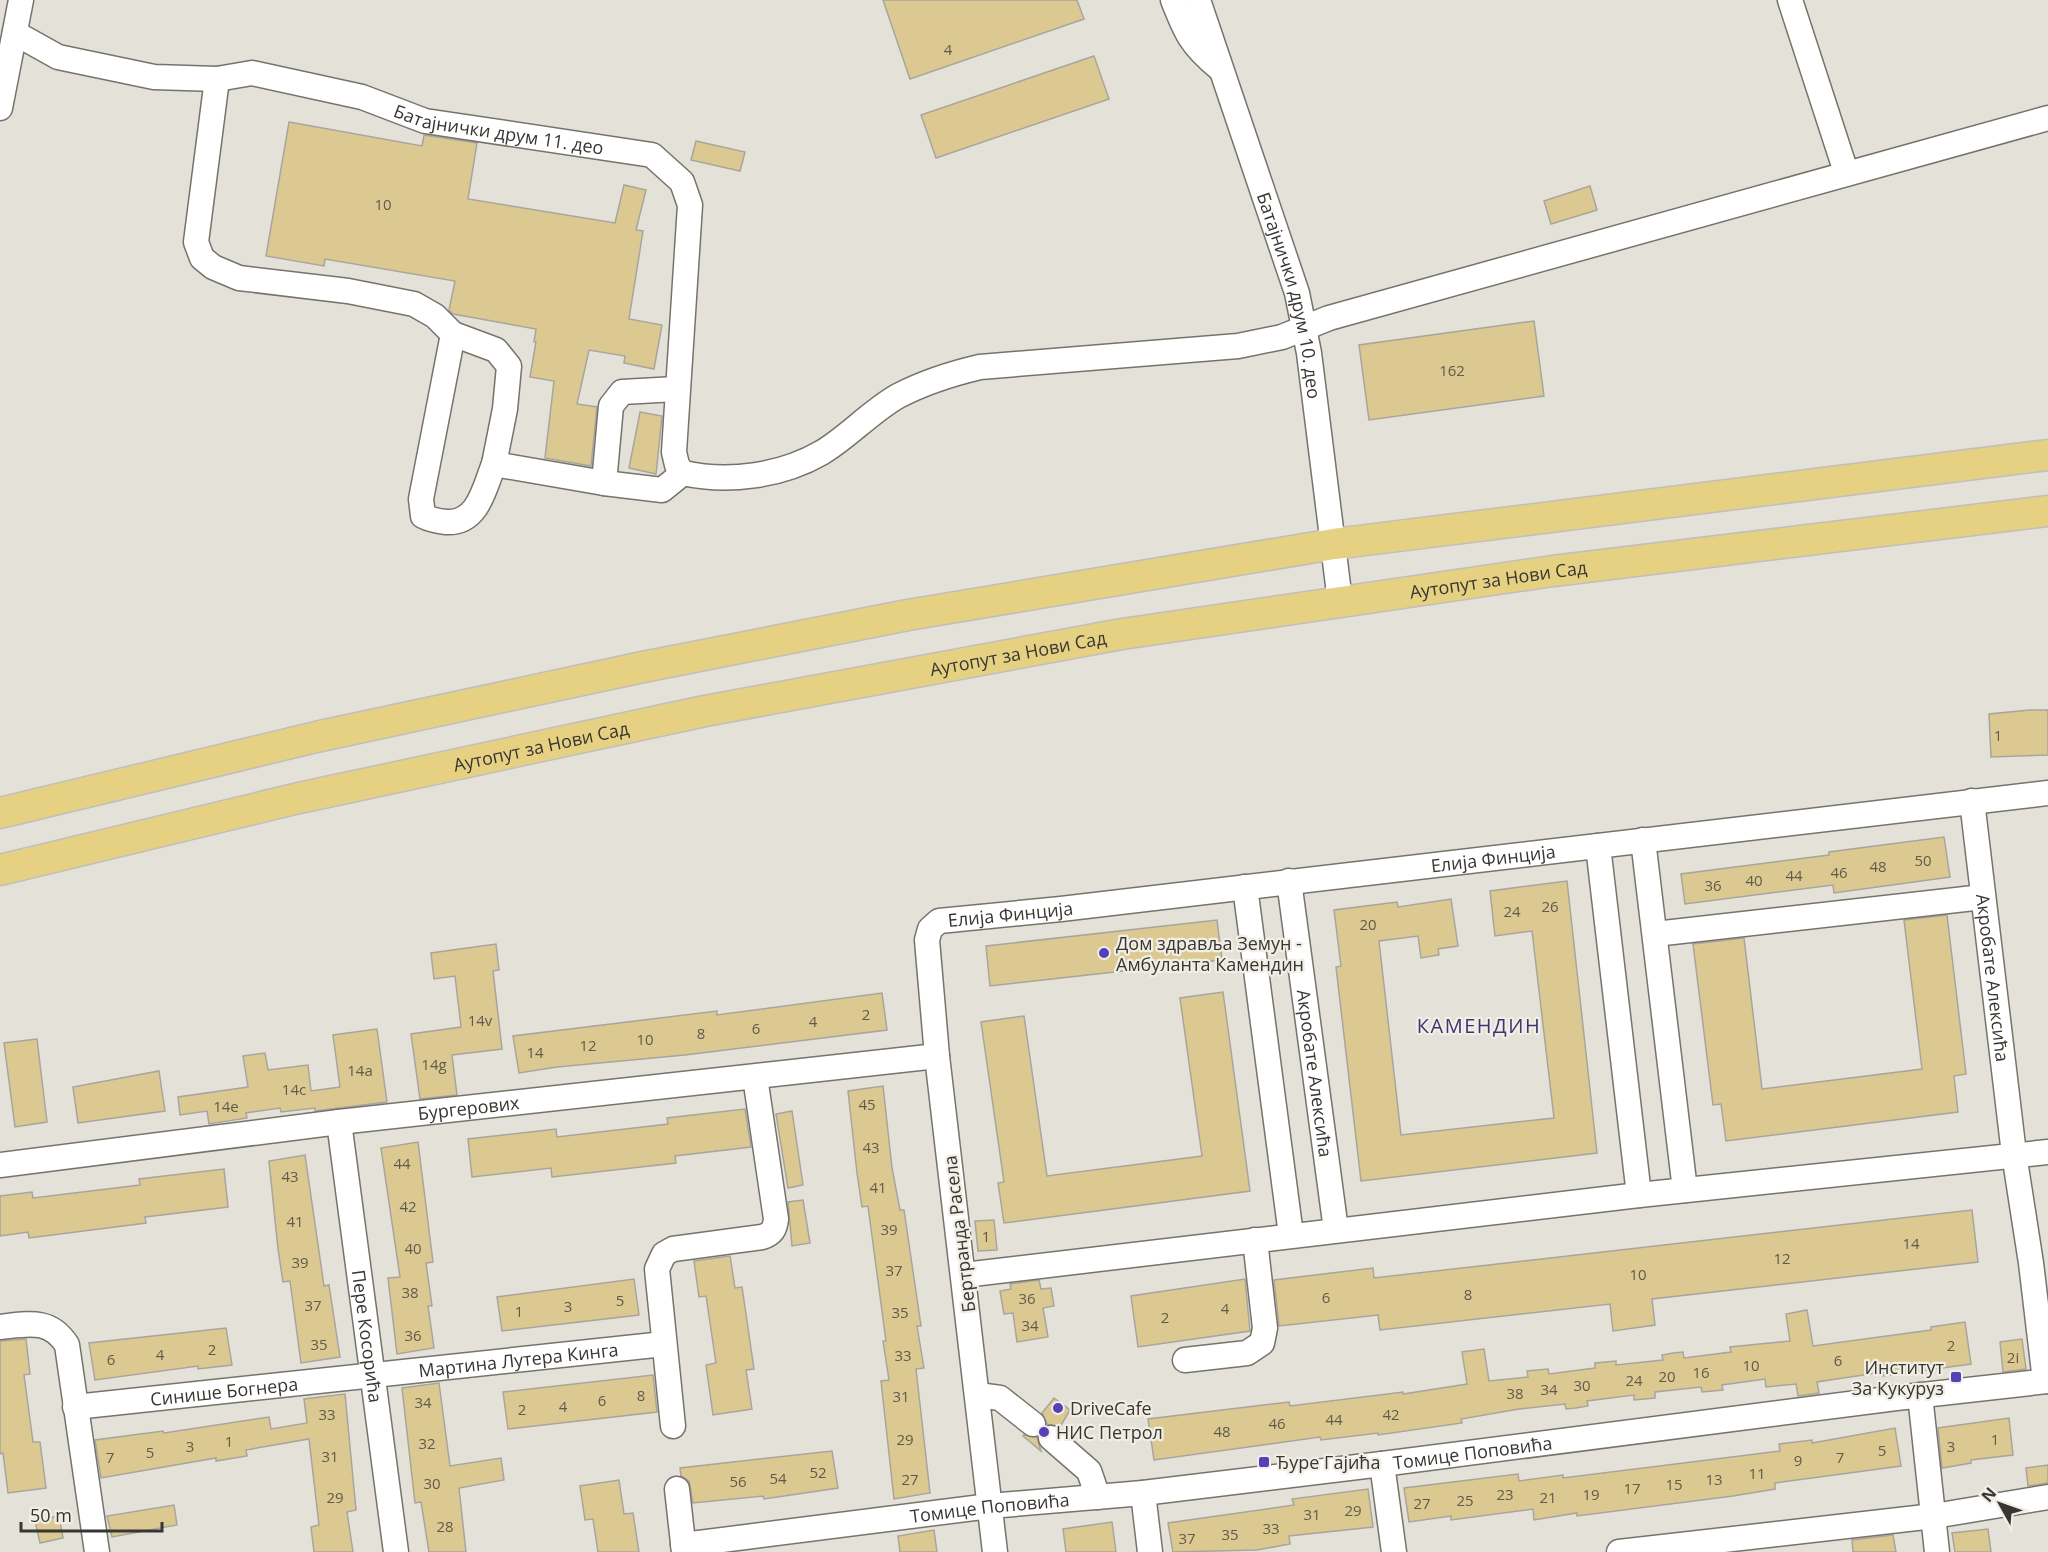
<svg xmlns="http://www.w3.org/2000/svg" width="2048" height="1552" font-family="'Open Sans',sans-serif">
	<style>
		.building { fill: #dcc992; stroke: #a8a59c; stroke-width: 1.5 }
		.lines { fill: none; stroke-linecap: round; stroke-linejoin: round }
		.minor-casing { stroke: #75736b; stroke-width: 27 }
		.major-casing { stroke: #bfbfbd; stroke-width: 33 }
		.minor { stroke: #fff; stroke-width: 24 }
		.major { stroke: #e6d082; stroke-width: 30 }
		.poi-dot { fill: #5640b8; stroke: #f1eee5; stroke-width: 2 }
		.labels { text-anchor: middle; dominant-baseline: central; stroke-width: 4.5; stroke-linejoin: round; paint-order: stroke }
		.number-label { font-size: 15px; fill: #605b4a }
		.street-label { font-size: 18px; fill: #373632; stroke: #f1eee5 }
		.poi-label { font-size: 18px; fill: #373632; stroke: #f1eee5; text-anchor: start }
		.neighbourhood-label { font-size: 20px; letter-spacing: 1.5px; fill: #3b3571; stroke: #f1eee5 }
	</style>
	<rect width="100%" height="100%" fill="#e4e1d8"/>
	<g class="building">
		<polygon points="883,0 1077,0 1084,19 910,79"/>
		<polygon points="1094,56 1109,99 936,158 921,115"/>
		<polygon points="289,122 422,146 424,135 477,143 468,199 615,223 624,185 646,190 636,230 643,231 629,319 662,325 654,369 624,363 625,356 589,350 577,404 597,407 591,466 545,458 554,381 530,377 536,342 534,342 536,329 453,314 449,310 455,281 325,259 324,266 266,256"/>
		<polygon points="696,141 745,152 740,171 691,160"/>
		<polygon points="1590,186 1597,210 1551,224 1544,201"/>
		<polygon points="1534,321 1544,396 1369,420 1359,345"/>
		<polygon points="640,412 662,416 656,474 629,468"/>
		<polygon points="2030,710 2048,710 2048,755 1991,757 1989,714"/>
		<polygon points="1944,837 1950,877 1834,893 1833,885 1685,904 1681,874 1829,855 1829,852"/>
		<polygon points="1567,881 1597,1153 1361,1181 1336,967 1341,966 1334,910 1397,902 1398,907 1451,899 1458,946 1438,949 1439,955 1421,958 1418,936 1379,941 1401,1135 1554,1118 1532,931 1495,936 1490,891"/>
		<polygon points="1947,915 1966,1074 1954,1076 1958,1112 1726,1141 1721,1104 1713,1105 1693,944 1744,938 1762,1089 1922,1069 1904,920"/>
		<polygon points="1217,920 1222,960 990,986 986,946"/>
		<polygon points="496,944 499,970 493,971 502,1049 452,1055 457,1095 420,1099 411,1034 461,1027 455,976 434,979 431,953"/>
		<polygon points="1223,992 1250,1191 1004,1223 998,1183 1004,1182 981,1022 1024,1016 1047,1176 1202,1156 1180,998"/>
		<polygon points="882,993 887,1030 685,1055 557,1067 519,1073 513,1036 717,1011 717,1015"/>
		<polygon points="377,1029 387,1102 315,1111 315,1108 281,1112 280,1108 246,1113 247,1118 209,1124 207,1111 180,1115 178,1097 248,1087 243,1056 265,1053 268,1070 308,1065 311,1091 340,1087 333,1035"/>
		<polygon points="37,1039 47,1122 15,1127 4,1043"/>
		<polygon points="159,1071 165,1111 78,1123 73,1087"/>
		<polygon points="883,1086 892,1168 900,1210 904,1210 921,1326 917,1326 924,1368 916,1369 930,1493 894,1499 881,1381 889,1380 883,1341 886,1341 868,1206 862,1207 857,1173 848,1091"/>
		<polygon points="745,1109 751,1147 675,1156 676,1163 552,1177 551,1168 472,1177 468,1139 556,1129 557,1137 668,1124 667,1118"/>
		<polygon points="792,1111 803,1185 788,1188 776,1114"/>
		<polygon points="418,1142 433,1262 426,1263 432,1306 428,1306 434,1348 397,1354 388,1278 400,1277 381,1148"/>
		<polygon points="305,1155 324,1286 329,1285 340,1357 301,1363 290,1281 283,1282 278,1249 269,1161"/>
		<polygon points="224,1169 228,1207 145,1217 146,1223 29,1238 28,1232 0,1236 0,1196 32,1192 33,1198 140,1185 139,1179"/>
		<polygon points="803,1200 810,1243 792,1246 788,1202"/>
		<polygon points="1972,1210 1978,1262 1652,1299 1655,1325 1613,1331 1610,1304 1380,1330 1378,1315 1279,1326 1274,1280 1373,1268 1374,1278"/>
		<polygon points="994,1220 997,1250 978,1251 975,1221"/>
		<polygon points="730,1256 735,1288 742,1287 754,1369 746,1370 752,1409 713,1415 706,1365 716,1363 706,1296 699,1297 694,1261"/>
		<polygon points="634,1279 639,1315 502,1331 497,1297"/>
		<polygon points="1245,1279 1250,1331 1138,1347 1131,1296"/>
		<polygon points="1039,1280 1041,1289 1051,1288 1054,1306 1043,1308 1048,1337 1017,1342 1013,1313 1004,1314 1000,1291 1011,1289 1010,1284"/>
		<polygon points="1807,1310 1813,1346 1931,1330 1931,1327 1965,1322 1971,1364 1883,1376 1883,1372 1817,1382 1819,1393 1798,1396 1796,1384 1766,1387 1765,1379 1722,1385 1723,1390 1702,1392 1701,1387 1655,1392 1655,1398 1634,1400 1634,1395 1587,1401 1588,1406 1576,1408 1566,1409 1565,1404 1519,1409 1461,1419 1462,1423 1378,1435 1378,1433 1321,1440 1320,1437 1154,1460 1148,1419 1289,1402 1290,1406 1403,1392 1403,1394 1467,1384 1462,1352 1484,1349 1489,1381 1528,1377 1527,1371 1548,1369 1549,1374 1595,1368 1595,1363 1616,1361 1616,1365 1663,1360 1662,1355 1673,1353 1683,1352 1684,1358 1731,1352 1730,1347 1790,1341 1786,1314"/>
		<polygon points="226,1328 232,1365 198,1369 198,1366 95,1380 89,1343"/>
		<polygon points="26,1339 30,1374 24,1375 33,1442 40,1442 46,1488 8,1493 3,1453 0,1454 0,1341"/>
		<polygon points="2022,1339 2026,1369 2003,1372 2000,1342"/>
		<polygon points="653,1375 657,1412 508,1429 503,1392"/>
		<polygon points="439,1383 450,1466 501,1458 504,1480 459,1488 466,1552 429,1552 421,1502 415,1503 402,1388"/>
		<polygon points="345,1394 356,1510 347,1512 353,1552 314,1552 311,1527 319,1525 309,1439 246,1450 247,1456 216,1461 216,1458 101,1478 95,1440 163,1431 164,1433 269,1417 271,1429 307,1423 304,1399"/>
		<polygon points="1054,1398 1070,1410 1060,1427 1047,1424 1042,1413"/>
		<polygon points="2009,1418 2013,1455 1971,1460 1971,1463 1942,1468 1938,1428"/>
		<polygon points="1895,1428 1901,1466 1775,1483 1775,1489 1733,1496 1577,1516 1577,1513 1534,1520 1533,1509 1451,1520 1451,1516 1409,1522 1404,1488 1518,1474 1519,1481 1563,1475 1563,1478 1780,1451 1779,1444 1812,1440 1812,1443"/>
		<polygon points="1024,1435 1037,1437 1041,1451 1023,1436"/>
		<polygon points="832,1451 838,1488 764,1499 763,1496 693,1503 689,1481 681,1476 680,1468"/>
		<polygon points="2048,1465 2048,1483 2028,1486 2026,1468"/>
		<polygon points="619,1480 624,1514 633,1513 639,1552 598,1552 593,1519 585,1520 580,1486"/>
		<polygon points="1368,1489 1373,1527 1289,1536 1290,1544 1257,1550 1173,1552 1168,1523 1294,1505 1292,1499"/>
		<polygon points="174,1505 177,1525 112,1537 107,1516"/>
		<polygon points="59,1516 63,1538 40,1543 35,1521"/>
		<polygon points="1112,1522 1116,1552 1066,1552 1063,1529"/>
		<polygon points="1988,1529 1991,1552 1955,1552 1952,1533"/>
		<polygon points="934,1530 937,1552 900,1552 898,1536"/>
		<polygon points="1893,1535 1896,1552 1853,1552 1852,1540"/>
	</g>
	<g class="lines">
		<g class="minor-casing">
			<g id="minor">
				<path d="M1173,0C1186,33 1191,45 1219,68"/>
				<path id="s1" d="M1198,0L1297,293L1309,353L1340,601"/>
				<polyline points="1790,0 1846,172"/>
				<path id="s2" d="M15,33L58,57L154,77L217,79L252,73L362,97L425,121L652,155L682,182L690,205L674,452L677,465L683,473C728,483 781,476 821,453C847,438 870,412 898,396C925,382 950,374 980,367L1238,346L1282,337L1329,318L2048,118"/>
				<polyline points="217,79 196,242 202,258 213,267 239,278 348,291 414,304 435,316 453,334 496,350 509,366 505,409 494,464 604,483 662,490 683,473"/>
				<polyline points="0,108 21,0"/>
				<path d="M453,334L421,499L423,516C431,520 437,521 446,522C478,524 484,489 494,464"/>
				<polyline points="604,483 611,406 622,392 676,389"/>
				<path id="s3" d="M1972,801L2014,1154L2031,1263L2045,1381"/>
				<polyline points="1643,840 1685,1190"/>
				<polyline points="1598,846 1639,1195"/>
				<path id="s4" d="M1289,881L1336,1230"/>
				<polyline points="1245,887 1291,1235"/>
				<polyline points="1655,934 1983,897"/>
				<path id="s5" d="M339,1122L396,1552"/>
				<path id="s6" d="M0,1165L339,1122L937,1056"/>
				<polyline points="964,1275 1639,1195 2048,1152"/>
				<path d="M0,1327C28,1324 50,1318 67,1345L97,1552"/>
				<polyline points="1185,1360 1247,1353 1262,1343 1265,1328 1255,1240"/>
				<polyline points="978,1395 1000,1398 1033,1424"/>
				<polyline points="1920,1395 1937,1552"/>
				<path id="s7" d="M75,1407L664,1344"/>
				<path d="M673,1426L657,1269L664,1254L673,1249L762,1237C772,1234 775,1229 776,1219L755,1077"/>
				<polyline points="1051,1438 1089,1471 1098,1497"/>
				<polyline points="1382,1464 1394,1552"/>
				<polyline points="677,1489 684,1552"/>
				<polyline points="1143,1493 1150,1552"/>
				<path id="s8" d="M683,1545L990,1506L1143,1493L1382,1464L1896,1398L2048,1381"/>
				<path id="s9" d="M995,1552L937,1056L927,940L930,929L939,921L1061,909L2048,793"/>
				<polyline points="1619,1552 1934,1516 2048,1497"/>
			</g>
		</g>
		<g class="major-casing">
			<g id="major">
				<polyline points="0,813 316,737 643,667 908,615 1334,544 2048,455"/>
				<path id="s10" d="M0,870L299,798L705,711L1122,634L1553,571L2048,511"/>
			</g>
		</g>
		<use href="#minor" class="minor"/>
		<use href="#major" class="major"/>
	</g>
	<g class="poi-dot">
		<circle cx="1104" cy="953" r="6"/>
		<rect x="1950" y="1371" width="12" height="12" rx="3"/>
		<circle cx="1058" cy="1408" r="6"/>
		<circle cx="1044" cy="1432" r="6"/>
		<rect x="1258" y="1456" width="12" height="12" rx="3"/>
	</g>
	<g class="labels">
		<g class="number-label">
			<text x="948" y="49">4</text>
			<text x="383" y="204">10</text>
			<text x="1452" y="370">162</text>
			<text x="1998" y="735">1</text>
			<text x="1923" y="860">50</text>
			<text x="1878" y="866">48</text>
			<text x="1839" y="872">46</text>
			<text x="1794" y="875">44</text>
			<text x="1754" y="880">40</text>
			<text x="1713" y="885">36</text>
			<text x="1550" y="906">26</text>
			<text x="1512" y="911">24</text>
			<text x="1368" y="924">20</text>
			<text x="866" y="1014">2</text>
			<text x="480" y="1020">14v</text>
			<text x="813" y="1021">4</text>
			<text x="756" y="1028">6</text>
			<text x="701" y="1033">8</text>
			<text x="645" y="1039">10</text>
			<text x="588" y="1045">12</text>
			<text x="535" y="1052">14</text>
			<text x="434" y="1064">14g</text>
			<text x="360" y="1070">14a</text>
			<text x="294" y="1089">14c</text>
			<text x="867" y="1104">45</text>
			<text x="226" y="1106">14e</text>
			<text x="871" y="1147">43</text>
			<text x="402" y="1163">44</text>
			<text x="290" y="1176">43</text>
			<text x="878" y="1187">41</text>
			<text x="408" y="1206">42</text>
			<text x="295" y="1221">41</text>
			<text x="889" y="1229">39</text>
			<text x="986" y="1236">1</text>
			<text x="1911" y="1243">14</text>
			<text x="413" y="1248">40</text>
			<text x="1782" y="1258">12</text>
			<text x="300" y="1262">39</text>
			<text x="894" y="1270">37</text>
			<text x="1638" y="1274">10</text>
			<text x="410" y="1292">38</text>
			<text x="1468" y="1294">8</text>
			<text x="1326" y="1297">6</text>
			<text x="1027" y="1298">36</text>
			<text x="620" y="1300">5</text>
			<text x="313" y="1305">37</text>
			<text x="568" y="1306">3</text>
			<text x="1225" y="1308">4</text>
			<text x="519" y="1311">1</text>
			<text x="900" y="1312">35</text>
			<text x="1165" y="1317">2</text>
			<text x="1030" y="1325">34</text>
			<text x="413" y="1335">36</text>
			<text x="319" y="1344">35</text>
			<text x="1951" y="1345">2</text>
			<text x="212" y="1349">2</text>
			<text x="160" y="1354">4</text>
			<text x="903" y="1355">33</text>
			<text x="2013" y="1357">2i</text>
			<text x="111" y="1359">6</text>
			<text x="1838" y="1360">6</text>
			<text x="1751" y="1365">10</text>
			<text x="1701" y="1372">16</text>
			<text x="1667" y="1376">20</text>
			<text x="1634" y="1380">24</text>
			<text x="1582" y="1385">30</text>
			<text x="1549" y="1389">34</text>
			<text x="1515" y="1393">38</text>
			<text x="641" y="1395">8</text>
			<text x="901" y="1396">31</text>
			<text x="602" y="1400">6</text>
			<text x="423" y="1402">34</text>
			<text x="563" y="1406">4</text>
			<text x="522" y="1409">2</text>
			<text x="327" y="1414">33</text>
			<text x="1391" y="1414">42</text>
			<text x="1334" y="1419">44</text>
			<text x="1277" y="1423">46</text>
			<text x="1222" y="1431">48</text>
			<text x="905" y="1439">29</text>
			<text x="1995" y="1439">1</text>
			<text x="229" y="1441">1</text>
			<text x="427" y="1443">32</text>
			<text x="190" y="1446">3</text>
			<text x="1951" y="1446">3</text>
			<text x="1882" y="1450">5</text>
			<text x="150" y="1452">5</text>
			<text x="330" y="1456">31</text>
			<text x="110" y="1457">7</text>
			<text x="1840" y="1457">7</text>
			<text x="1798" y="1460">9</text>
			<text x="818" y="1472">52</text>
			<text x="1757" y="1473">11</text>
			<text x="778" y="1478">54</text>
			<text x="910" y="1479">27</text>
			<text x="1714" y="1479">13</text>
			<text x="738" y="1481">56</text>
			<text x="432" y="1483">30</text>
			<text x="1674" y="1484">15</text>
			<text x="1632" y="1488">17</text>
			<text x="1505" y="1494">23</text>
			<text x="1591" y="1494">19</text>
			<text x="335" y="1497">29</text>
			<text x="1548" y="1497">21</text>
			<text x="1465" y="1500">25</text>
			<text x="1422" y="1503">27</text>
			<text x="1353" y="1510">29</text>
			<text x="1312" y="1514">31</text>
			<text x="445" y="1526">28</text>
			<text x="1271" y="1528">33</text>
			<text x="1230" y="1534">35</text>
			<text x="1187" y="1538">37</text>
		</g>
		<g class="street-label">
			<text stroke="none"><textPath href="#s2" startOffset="500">Батајнички друм 11. део</textPath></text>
			<text stroke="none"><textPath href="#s1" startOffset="310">Батајнички друм 10. део</textPath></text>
			<text stroke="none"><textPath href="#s10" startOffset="1527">Аутопут за Нови Сад</textPath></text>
			<text stroke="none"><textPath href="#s10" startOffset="1041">Аутопут за Нови Сад</textPath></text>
			<text stroke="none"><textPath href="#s10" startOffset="555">Аутопут за Нови Сад</textPath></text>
			<text stroke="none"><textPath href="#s9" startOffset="1197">Елија Финција</textPath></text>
			<text stroke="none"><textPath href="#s9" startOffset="711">Елија Финција</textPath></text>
			<text stroke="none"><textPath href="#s3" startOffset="178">Акробате Алексића</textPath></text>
			<text stroke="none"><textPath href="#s4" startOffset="194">Акробате Алексића</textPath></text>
			<text stroke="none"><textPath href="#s6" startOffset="472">Бургерових</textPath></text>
			<text transform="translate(959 1234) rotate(-97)">Бертранда Расела</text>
			<text stroke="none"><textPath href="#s5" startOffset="216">Пере Косорића</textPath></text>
			<text stroke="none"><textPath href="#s7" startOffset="446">Мартина Лутера Кинга</textPath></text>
			<text stroke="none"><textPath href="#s7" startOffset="150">Синише Богнера</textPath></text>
			<text stroke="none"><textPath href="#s8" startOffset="795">Томице Поповића</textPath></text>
			<text stroke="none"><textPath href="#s8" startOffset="309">Томице Поповића</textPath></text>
		</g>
		<g class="poi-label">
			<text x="1116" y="943">Дом здравља Земун -<tspan x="1116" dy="21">Амбуланта Камендин</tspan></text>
			<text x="1944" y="1367" text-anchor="end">Институт<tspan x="1944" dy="21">За Кукуруз</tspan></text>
			<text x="1070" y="1408">DriveCafe</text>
			<text x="1056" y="1432">НИС Петрол</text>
			<text x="1276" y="1462">Ђуре Гајића</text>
		</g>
		<g class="neighbourhood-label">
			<text x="1479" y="1025">КАМЕНДИН</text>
		</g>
	</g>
	<g transform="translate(2000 1504) rotate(310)" stroke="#f1eee5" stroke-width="4.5" paint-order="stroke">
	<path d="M0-4.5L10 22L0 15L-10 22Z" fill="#373632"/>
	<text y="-9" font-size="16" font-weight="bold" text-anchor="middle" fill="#373632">N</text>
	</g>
	<path d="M21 1522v9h141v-9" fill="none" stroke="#373632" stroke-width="3"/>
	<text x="30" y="1522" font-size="18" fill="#373632" stroke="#f1eee5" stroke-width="4.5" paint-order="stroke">50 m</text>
</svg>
